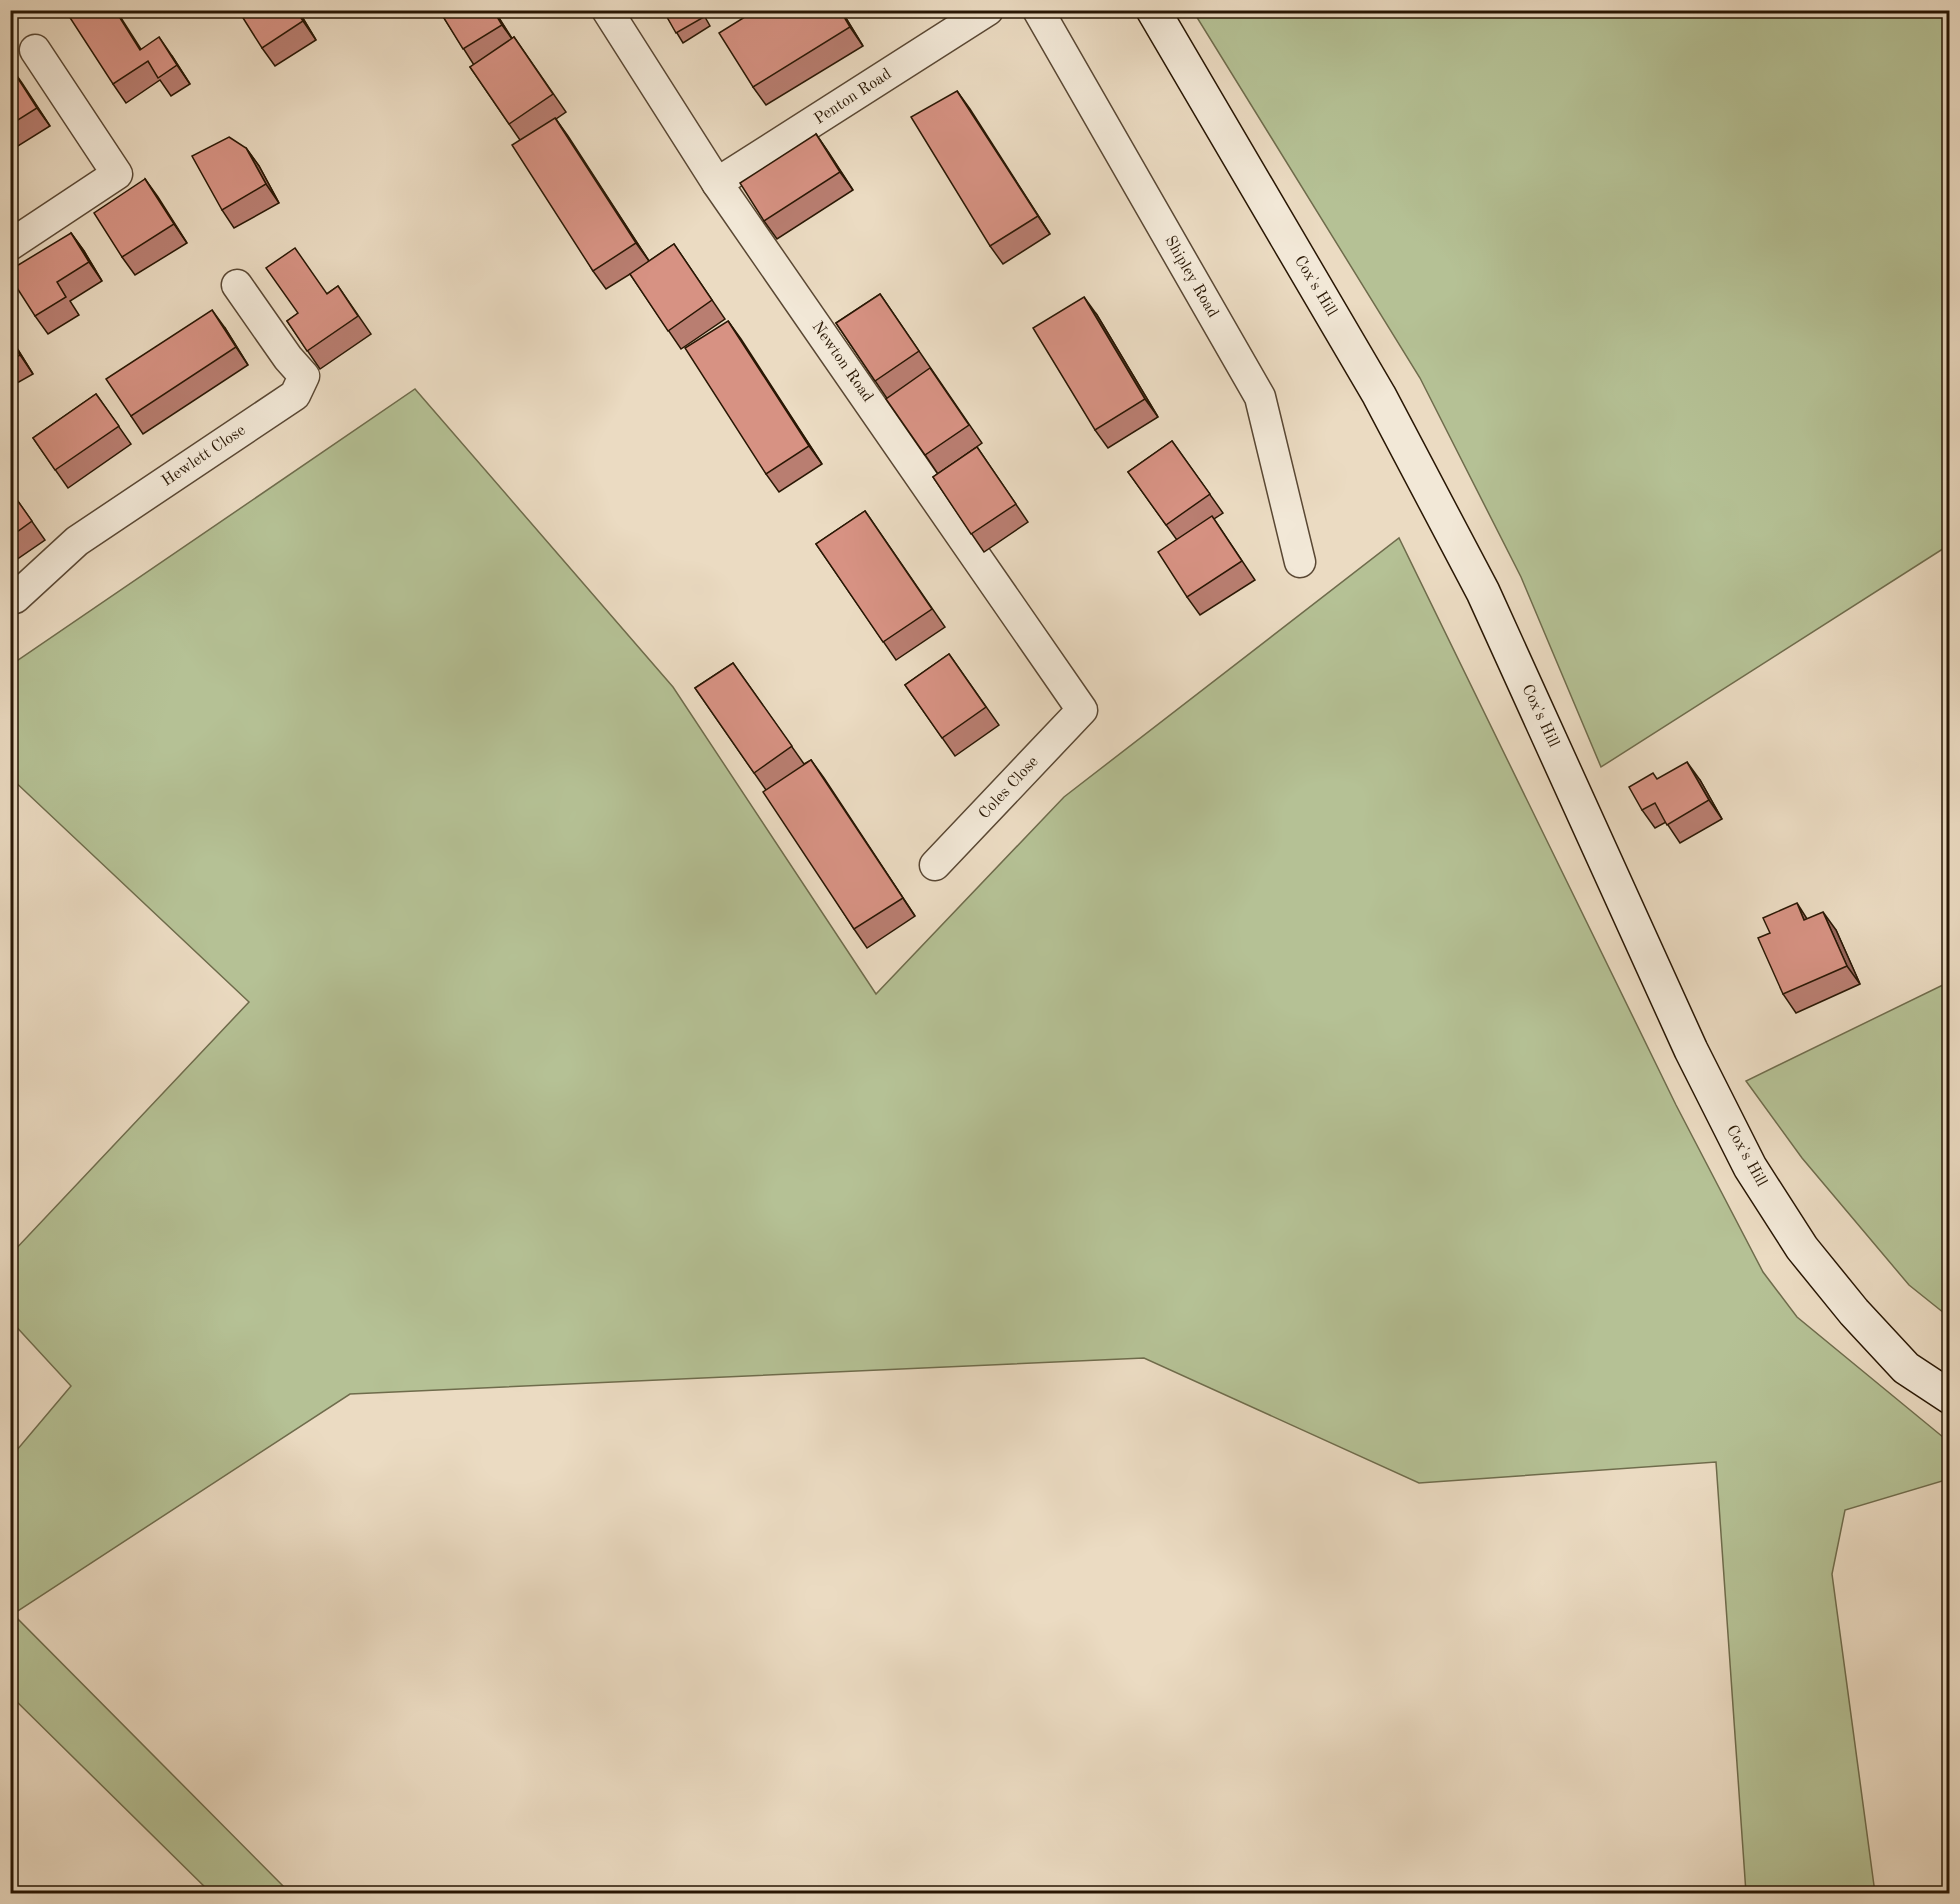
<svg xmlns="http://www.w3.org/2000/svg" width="1960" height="1904" font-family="'Old Standard TT',serif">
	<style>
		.green { fill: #b5c195; stroke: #6f6c4c; stroke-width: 1.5 }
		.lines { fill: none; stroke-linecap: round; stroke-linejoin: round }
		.street-casing { stroke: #5a4834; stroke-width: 33 }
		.secondary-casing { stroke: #291704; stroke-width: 36 }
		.street { stroke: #f2e8d7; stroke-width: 30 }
		.secondary { stroke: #f2e8d7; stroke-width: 33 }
		.wall { fill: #b97e71; stroke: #291704; stroke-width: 1.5 }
		.shaded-wall { fill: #96665c; stroke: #291704; stroke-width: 1.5 }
		.building { fill: #d79283; stroke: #291704; stroke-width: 1.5 }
		.labels { text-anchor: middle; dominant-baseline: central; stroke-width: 5; stroke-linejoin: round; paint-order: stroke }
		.street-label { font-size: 16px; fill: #291704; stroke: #f2e8d7 }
	</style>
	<rect width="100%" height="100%" fill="#ebdbc2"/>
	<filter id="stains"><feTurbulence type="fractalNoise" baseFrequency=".00333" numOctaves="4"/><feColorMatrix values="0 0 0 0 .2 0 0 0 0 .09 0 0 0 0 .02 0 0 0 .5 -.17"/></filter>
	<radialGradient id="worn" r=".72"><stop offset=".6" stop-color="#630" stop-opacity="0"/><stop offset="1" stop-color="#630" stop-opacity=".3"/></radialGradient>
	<g class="green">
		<polygon points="1193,11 1949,11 1949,545 1601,767 1521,577 1420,378"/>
		<polygon points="415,389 673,687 876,994 1064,797 1399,538 1676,1105 1763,1272 1797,1317 1949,1442 1949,1479 1845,1510 1832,1574 1875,1893 1746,1893 1716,1462 1419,1483 1144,1358 350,1394 13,1614 290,1893 211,1893 11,1696 11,1457 71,1386 11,1321 11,1254 249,1002 11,778 11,665"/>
		<polygon points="1949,982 1949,1317 1909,1285 1802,1158 1746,1081"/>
	</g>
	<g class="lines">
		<g class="street-casing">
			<g id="street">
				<polyline points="607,10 717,183 1082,710 935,865"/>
				<polyline points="1038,10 1260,397 1300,562"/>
				<polyline points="717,183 988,10"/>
				<polyline points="10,245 117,174 35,50"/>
				<polyline points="10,599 15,598 77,541 295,395 304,376 288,358 237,285"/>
			</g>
		</g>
		<g class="secondary-casing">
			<polyline id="secondary" points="1153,10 1379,395 1483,592 1691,1050 1750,1167 1802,1248 1854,1312 1906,1368 1950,1397"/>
		</g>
		<use href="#street" class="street"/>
		<use href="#secondary" class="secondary"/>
	</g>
	<g class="wall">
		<polygon points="298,10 316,40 275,66 262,48"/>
		<polygon points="439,10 494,10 512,39 514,37 566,112 556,119 649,261 674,244 725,319 681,349 630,274 606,289 593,271 520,140 470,67 474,65"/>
		<polygon points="663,10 701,10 710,26 683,43"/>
		<polygon points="841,10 863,46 766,105 753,87"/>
		<polygon points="141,49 172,56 190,84 171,96 160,80 126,103 113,84"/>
		<polygon points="10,66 50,126 10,151"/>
		<polygon points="957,91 1050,234 1003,264 990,246"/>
		<polygon points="816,134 853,190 777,239 764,221"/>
		<polygon points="246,148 259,166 279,203 234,228 222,210"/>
		<polygon points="145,179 187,243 135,275 122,257"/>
		<polygon points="71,233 84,251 102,281 70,301 79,315 48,334 35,316"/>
		<polygon points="338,286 371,334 320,369 287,321"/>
		<polygon points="880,294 982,443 938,474 836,323"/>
		<polygon points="1097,315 1158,417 1108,448 1095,430"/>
		<polygon points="728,321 822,464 779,492 766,474"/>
		<polygon points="225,328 248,365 143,434 131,416"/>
		<polygon points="10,337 33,374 10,387"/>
		<polygon points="96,394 131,444 68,488 33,438"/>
		<polygon points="1172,441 1223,513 1214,519 1255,580 1200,615 1187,597 1177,540 1128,472"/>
		<polygon points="977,447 1028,522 984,552 933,477"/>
		<polygon points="10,490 45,540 10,564"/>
		<polygon points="865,511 945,627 896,660 816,544"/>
		<polygon points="949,654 999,725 955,756 905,685"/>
		<polygon points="733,663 804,764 811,760 915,916 867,948 854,929 766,790 695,688"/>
		<polygon points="1657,779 1700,780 1722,819 1680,843 1666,822 1655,828 1642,810"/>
		<polygon points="1807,919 1836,930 1860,984 1796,1013 1783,994"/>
	</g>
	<g class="shaded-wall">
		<polygon points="115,10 116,10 153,68 140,50"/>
		<polygon points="296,10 298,10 316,40 303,21"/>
		<polygon points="493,10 494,10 515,43 502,25"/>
		<polygon points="840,10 841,10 863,46 850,27"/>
		<polygon points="159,37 172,56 190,84 177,65"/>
		<polygon points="10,66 22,83 50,126 37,108"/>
		<polygon points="957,91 970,109 1050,234 1038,216"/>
		<polygon points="555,118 568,136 649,261 636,243"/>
		<polygon points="816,134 829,153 853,190 840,172"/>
		<polygon points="246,148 259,166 279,203 266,184"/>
		<polygon points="145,179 158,197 187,243 174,224"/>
		<polygon points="71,233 84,251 102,281 89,262"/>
		<polygon points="1084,297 1097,315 1158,417 1145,399"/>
		<polygon points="212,310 225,328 248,365 236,347"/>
		<polygon points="728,321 741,339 822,464 809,446"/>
		<polygon points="10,337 33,374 10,340"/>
		<polygon points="811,760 824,778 915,916"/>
		<polygon points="1687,762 1700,780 1722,819 1709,800"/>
		<polygon points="1797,903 1809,922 1804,920"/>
		<polygon points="1823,912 1836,930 1860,984 1847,966"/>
	</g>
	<g class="building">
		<polygon points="65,10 115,10 140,50 159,37 177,65 158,78 148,61 113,84"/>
		<polygon points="238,10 296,10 303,21 262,48"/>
		<polygon points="439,10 493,10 502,25 463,49"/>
		<polygon points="663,10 700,10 704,17 676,33"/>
		<polygon points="756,10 840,10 850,27 753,87 719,33"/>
		<polygon points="514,37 553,94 509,124 470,67"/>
		<polygon points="10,66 37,108 10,125"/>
		<polygon points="957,91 1038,216 990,246 911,117"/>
		<polygon points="555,118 636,243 593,271 512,145"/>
		<polygon points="816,134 840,172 764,221 740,183"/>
		<polygon points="229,137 246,148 266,184 222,210 192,156"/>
		<polygon points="145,179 174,224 122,257 94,213"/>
		<polygon points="71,233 89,262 57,282 66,297 35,316 10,277 10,270"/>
		<polygon points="674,244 712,300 668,331 630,274"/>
		<polygon points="295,248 327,294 338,286 358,316 307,351 287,321 298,313 266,268"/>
		<polygon points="880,294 919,351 875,381 836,323"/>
		<polygon points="1084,297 1145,399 1095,430 1033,328"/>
		<polygon points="212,310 236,347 131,416 106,379"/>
		<polygon points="728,321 809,446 766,474 685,348"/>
		<polygon points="10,340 20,355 10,361"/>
		<polygon points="930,368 969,425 925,455 886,399"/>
		<polygon points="96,394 119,426 55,470 33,438"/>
		<polygon points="1172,441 1210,494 1166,525 1128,472"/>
		<polygon points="977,447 1016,504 971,534 933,477"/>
		<polygon points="10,490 32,521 10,537"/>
		<polygon points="865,511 932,609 883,642 816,544"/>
		<polygon points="1212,516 1242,561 1187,597 1158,552"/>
		<polygon points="949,654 986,707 942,738 905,685"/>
		<polygon points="733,663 792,746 754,773 695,688"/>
		<polygon points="811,760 903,898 854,929 763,792"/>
		<polygon points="1687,762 1709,800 1667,825 1655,803 1642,810 1629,787 1653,773 1657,779"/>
		<polygon points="1797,903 1804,920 1823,912 1847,966 1783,994 1758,938 1770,933 1763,918"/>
	</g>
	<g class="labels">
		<g class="street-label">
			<text transform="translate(853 97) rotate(-33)">Penton Road</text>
			<text transform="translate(1191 277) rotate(60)">Shipley Road</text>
			<text transform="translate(1315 286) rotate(59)">Cox's Hill</text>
			<text transform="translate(842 362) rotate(55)">Newton Road</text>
			<text transform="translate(204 456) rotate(-34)">Hewlett Close</text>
			<text transform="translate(1540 716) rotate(65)">Cox's Hill</text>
			<text transform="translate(1009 788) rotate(-47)">Coles Close</text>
			<text transform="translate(1746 1156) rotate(61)">Cox's Hill</text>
		</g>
	</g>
	<rect width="1960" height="1904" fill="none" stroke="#ebdbc2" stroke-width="36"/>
	<rect x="12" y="12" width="1936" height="1880" fill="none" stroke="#291704" stroke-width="3"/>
	<rect x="18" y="18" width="1924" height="1868" fill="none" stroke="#291704" stroke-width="1.5"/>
	<rect width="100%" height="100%" filter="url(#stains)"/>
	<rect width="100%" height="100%" fill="url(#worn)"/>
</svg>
